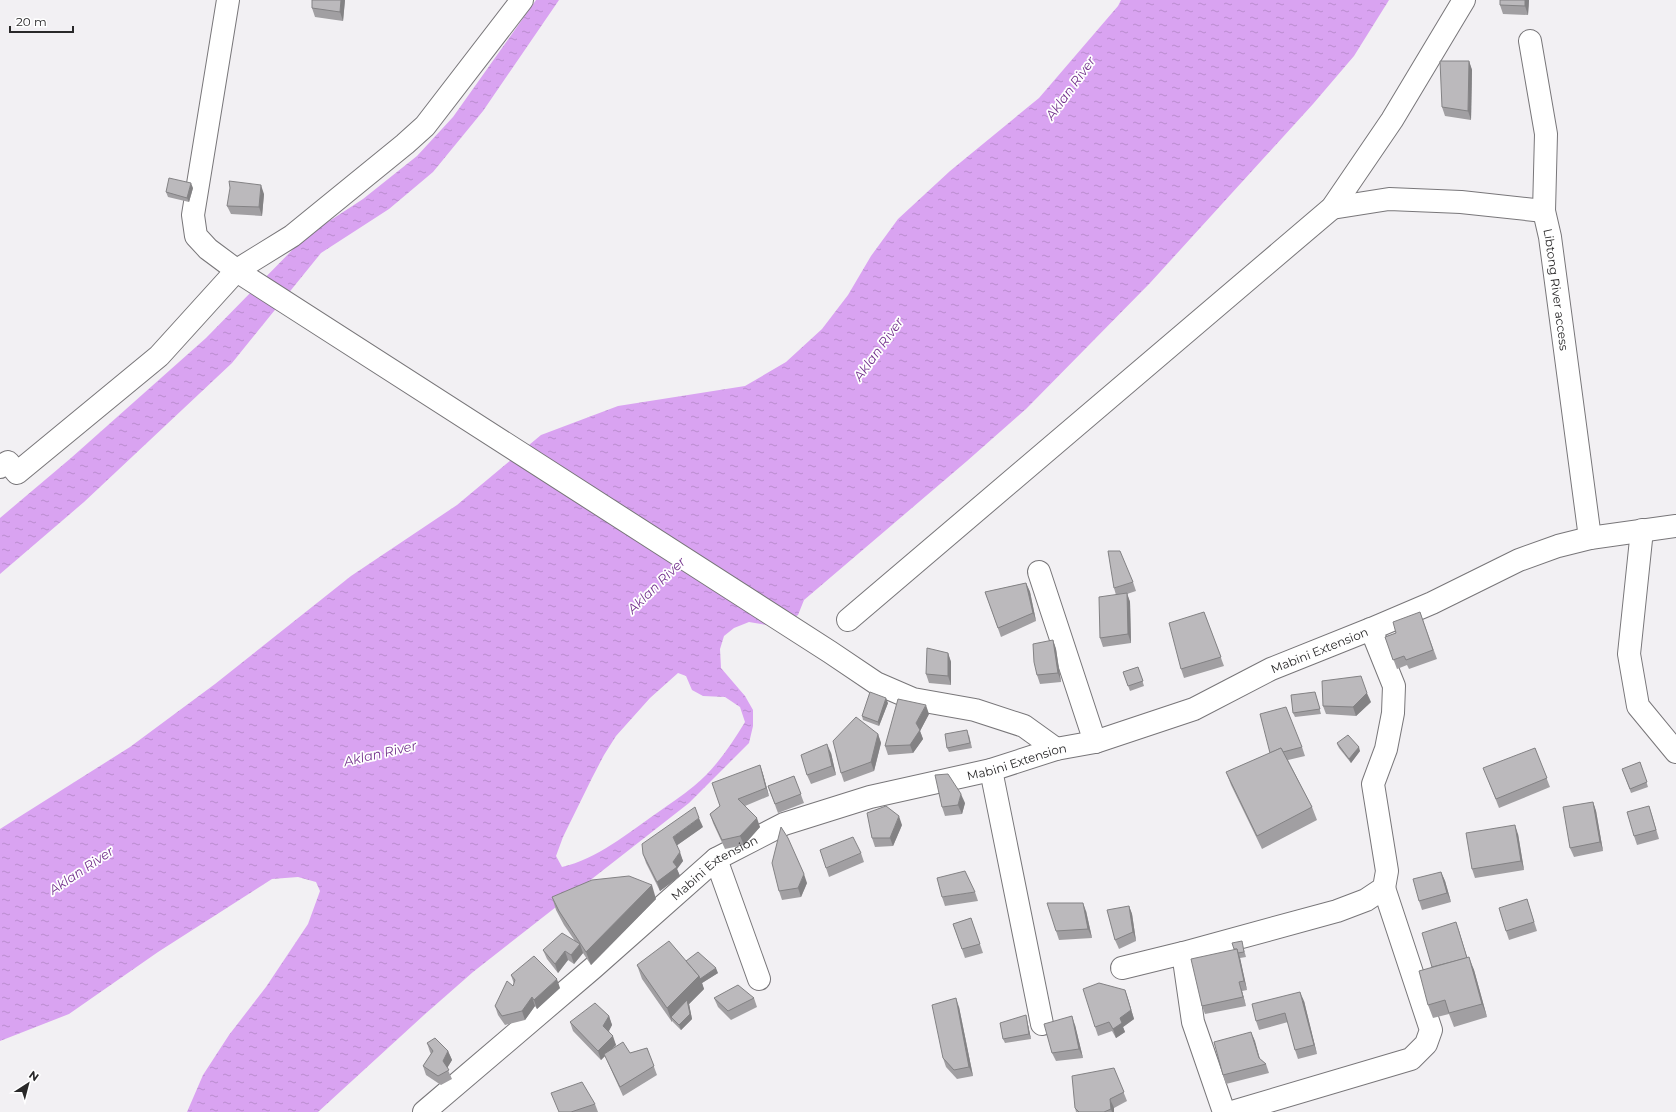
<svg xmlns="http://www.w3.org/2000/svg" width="1676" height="1112" font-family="Montserrat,sans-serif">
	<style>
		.water { fill: url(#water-ripples); fill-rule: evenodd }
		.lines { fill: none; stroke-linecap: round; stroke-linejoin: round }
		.minor-casing { stroke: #787679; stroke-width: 24 }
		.minor { stroke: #fff; stroke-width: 22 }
		.wall { fill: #a19fa2 }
		.shaded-wall { fill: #838284 }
		.building { fill: #bbb9bc; stroke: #838284 }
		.labels { text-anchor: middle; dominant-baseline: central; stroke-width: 3.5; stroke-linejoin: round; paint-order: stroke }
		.street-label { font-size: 12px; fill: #292829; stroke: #fff }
		.water-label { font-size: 13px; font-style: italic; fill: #74338d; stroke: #fff }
	</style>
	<defs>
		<pattern id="water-ripples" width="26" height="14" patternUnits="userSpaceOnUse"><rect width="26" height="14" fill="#d9a3f1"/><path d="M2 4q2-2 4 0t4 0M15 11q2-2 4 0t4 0" fill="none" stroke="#ba8ccf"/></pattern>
	</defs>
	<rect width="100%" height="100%" fill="#f2f0f3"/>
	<g class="water">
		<polygon points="536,0 559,0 483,111 433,172 389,209 321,253 232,363 84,502 0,574 0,518 71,458 206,338 305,237 363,199 417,156 453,117"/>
		<path d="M1121,0H1389L1354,56L1313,104L1150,283L1026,409L967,461L804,600L798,615L778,627L749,622L734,628L724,636L720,649L721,668L745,696L753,710V726L749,743L689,803L473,972L424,1015L318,1112H187L203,1075L229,1035L266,987L308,924L320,891L316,882L298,877L272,879L158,952L69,1014L0,1041V829L130,747L215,684L351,576L457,505L541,435L618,406L745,386L786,362L822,329L848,295L871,256L898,219L950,171L1039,98L1118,6ZM678,673L686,676L692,690L703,696L725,697L740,707L745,722C731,745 715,769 694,786C682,796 669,804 657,813C628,833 597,859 562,867L556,856L563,837L592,778L604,755L616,736L650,698Z"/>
	</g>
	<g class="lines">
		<g class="minor-casing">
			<g id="minor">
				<polyline points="228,0 193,215 196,236 208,249 243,275 830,652 876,683 913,699 975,710 1024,726 1056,749"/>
				<path id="s1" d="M1530,41L1546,134L1544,211L1550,237L1590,538"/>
				<polyline points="1332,208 1389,199 1461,202 1544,211"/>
				<polyline points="0,467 8,462 17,473 159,356 237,270 292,236 405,144 425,126 522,0"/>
				<polyline points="1642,530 1629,654 1638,706 1676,752"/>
				<polyline points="1039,572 1095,742"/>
				<polyline points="848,620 1332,208 1392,120 1464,0"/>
				<polyline points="991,770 1042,1024"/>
				<polyline points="716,859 759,979"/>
				<polyline points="1122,968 1183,953"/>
				<path id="s2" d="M424,1112L593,968L716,859L784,824L870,797L991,770L1056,749L1095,742L1194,709L1271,669L1371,629L1432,603L1519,560L1558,546L1590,538L1676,526"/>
				<polyline points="1224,1112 1193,1022 1183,953 1337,911 1366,900 1384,888 1387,871 1373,784 1386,749 1393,713 1394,686 1371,629"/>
				<polyline points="1232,1112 1411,1059 1426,1044 1431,1030 1384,888"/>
			</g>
		</g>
		<use href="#minor" class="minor"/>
	</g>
	<g class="wall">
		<polygon points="312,0 345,0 343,21 315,17 312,8"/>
		<polygon points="1500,0 1529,0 1528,15 1503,14 1500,5"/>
		<polygon points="1469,61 1472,70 1471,120 1445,116 1442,107"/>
		<polygon points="193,188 189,202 168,197 166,192"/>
		<polygon points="264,194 262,216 231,214 227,206"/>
		<polygon points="1133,582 1136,591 1127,594 1130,602 1131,643 1103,647 1100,638 1116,595 1114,588"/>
		<polygon points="1026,583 1030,592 1036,621 1001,637 985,592"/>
		<polygon points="1204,612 1224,666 1184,678 1181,669"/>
		<polygon points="1420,612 1437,659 1409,669 1407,665 1397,669 1385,637 1396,633"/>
		<polygon points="1053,640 1056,649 1061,682 1040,684 1037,675"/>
		<polygon points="948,653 951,662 951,685 929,683 926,674"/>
		<polygon points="1138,667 1144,686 1130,691 1123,672"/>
		<polygon points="1315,692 1321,714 1295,717 1293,713"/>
		<polygon points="1371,702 1356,716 1326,714 1323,706"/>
		<polygon points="888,703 879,726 863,720 862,716"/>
		<polygon points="929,714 920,731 923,739 913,753 888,755 885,746"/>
		<polygon points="878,734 881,743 874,771 844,782 841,773"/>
		<polygon points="969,735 972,748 949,752 947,748"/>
		<polygon points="1337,744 1360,751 1351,763 1339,748"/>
		<polygon points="1302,747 1305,756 1288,760 1312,807 1317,820 1262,849 1231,785 1226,772 1270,753"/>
		<polygon points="1535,748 1550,787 1499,808 1487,777"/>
		<polygon points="831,753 836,775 811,784 807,775"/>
		<polygon points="1640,762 1648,787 1631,793 1622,769"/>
		<polygon points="760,765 763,774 769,796 745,806 760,827 744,845 725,849 713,823 710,814 720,806"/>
		<polygon points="794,776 804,803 778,813 768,786"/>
		<polygon points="1593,802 1596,811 1603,851 1574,857 1570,848"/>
		<polygon points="965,803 962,814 945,816 942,807"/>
		<polygon points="1649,806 1652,815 1659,839 1637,845 1634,836"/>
		<polygon points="902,825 893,846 875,847 872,838"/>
		<polygon points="703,827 676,846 683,861 677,869 680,876 660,891 646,863 643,854"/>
		<polygon points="1518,834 1524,870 1475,878 1472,869"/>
		<polygon points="861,853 864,862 829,877 826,868"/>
		<polygon points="1441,872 1445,881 1451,902 1422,910 1419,901"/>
		<polygon points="807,883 801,897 782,900 779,891"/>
		<polygon points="975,892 978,901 945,906 942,897"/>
		<polygon points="552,897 656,899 591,965 583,953 574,964 568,960 558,973 547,959 543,950 575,941 564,925 556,910"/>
		<polygon points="1527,899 1537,931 1509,940 1506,931"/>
		<polygon points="1129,906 1132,914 1136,941 1119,949 1115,940"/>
		<polygon points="1086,911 1092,938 1059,940 1056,931"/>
		<polygon points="971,918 983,953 965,958 953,924"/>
		<polygon points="1459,931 1467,957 1474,970 1487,1017 1454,1027 1449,1014 1433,1018 1428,1005 1432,967"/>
		<polygon points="1243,946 1246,957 1240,958 1247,990 1242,991 1246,1006 1205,1014 1202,1006 1234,949"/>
		<polygon points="686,961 718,973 702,983 704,989 689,1004 692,1019 681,1030 672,1021 672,1022 642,979 637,965"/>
		<polygon points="511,975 560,988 537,1009 535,1006 525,1020 505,1025 498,1015 495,1006 513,986 514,984"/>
		<polygon points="1125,990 1128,999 1134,1019 1123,1027 1125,1032 1116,1038 1112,1031 1098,1036 1095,1027"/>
		<polygon points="714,998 754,998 757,1007 731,1020 718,1007"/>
		<polygon points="1304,1001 1317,1054 1298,1059 1295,1050 1288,1022 1259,1030 1256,1021"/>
		<polygon points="959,1007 973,1076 957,1079 946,1067 943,1058"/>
		<polygon points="1026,1015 1027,1020 1031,1039 1005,1043 1003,1039"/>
		<polygon points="609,1016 612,1025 609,1031 616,1045 612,1049 630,1053 647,1048 657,1075 623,1096 608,1063 605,1056 601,1060 573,1031 570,1022"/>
		<polygon points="1075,1025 1083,1058 1056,1061 1052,1053"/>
		<polygon points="1251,1032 1260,1059 1266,1064 1269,1073 1226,1084 1223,1075"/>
		<polygon points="427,1043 448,1051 452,1060 447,1068 452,1079 441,1085 426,1075 423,1066 431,1054 430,1052"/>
		<polygon points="1114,1068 1127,1101 1114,1108 1114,1112 1076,1112 1075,1108"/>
		<polygon points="595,1104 598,1112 559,1112"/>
	</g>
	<g class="shaded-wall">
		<polygon points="341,0 345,0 343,21 340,12"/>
		<polygon points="1525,0 1529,0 1528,15 1525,6"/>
		<polygon points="1469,61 1472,70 1471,120 1468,111"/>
		<polygon points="191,183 193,188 189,202 187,198"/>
		<polygon points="261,185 264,194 262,216 259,207"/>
		<polygon points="1026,583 1030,592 1036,621 1033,613"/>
		<polygon points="1127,593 1130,602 1131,643 1128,634"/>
		<polygon points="1053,640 1056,649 1061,682 1058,673"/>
		<polygon points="948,653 951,662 951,685 948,676"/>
		<polygon points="1367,693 1371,702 1356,716 1353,707"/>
		<polygon points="886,698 888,703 879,726 878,722"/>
		<polygon points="926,705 929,714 920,731 923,739 913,753 910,745 916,723"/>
		<polygon points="878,734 881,743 874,771 871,762"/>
		<polygon points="827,744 831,753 836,775 832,766"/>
		<polygon points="1359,747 1360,751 1351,763 1349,759"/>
		<polygon points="760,765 763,774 769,796 766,788"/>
		<polygon points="961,794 965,803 962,814 958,805"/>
		<polygon points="1593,802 1596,811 1603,851 1600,842"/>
		<polygon points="899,816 902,825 893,846 890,838"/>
		<polygon points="699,818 703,827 676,846 673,837"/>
		<polygon points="757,818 760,827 744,845 740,836"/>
		<polygon points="1515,825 1518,834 1524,870 1521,861"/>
		<polygon points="680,852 683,861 677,869 680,876 660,891 657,882 673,862"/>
		<polygon points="1441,872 1445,881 1451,902 1447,893"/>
		<polygon points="804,874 807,883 801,897 798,888"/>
		<polygon points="652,885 656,899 591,965 586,952"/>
		<polygon points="1083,903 1086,911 1092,938 1088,929"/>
		<polygon points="1129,906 1132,914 1136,941 1133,932"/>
		<polygon points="1456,922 1459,931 1470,968 1467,959"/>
		<polygon points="580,944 583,953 574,964 571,955"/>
		<polygon points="1237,949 1240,958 1247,990 1244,981"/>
		<polygon points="565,951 568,960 558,973 555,964"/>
		<polygon points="1469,957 1474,970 1487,1017 1482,1004"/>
		<polygon points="716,968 718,973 702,983 704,989 689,1004 692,1019 681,1030 679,1025 671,1017 672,1021 672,1022 667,1008 699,976"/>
		<polygon points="557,979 560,988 537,1009 534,1000"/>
		<polygon points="1239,982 1242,991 1246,1006 1243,997"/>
		<polygon points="1125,990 1128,999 1134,1019 1123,1027 1125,1032 1116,1038 1113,1029 1120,1018"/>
		<polygon points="1300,992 1304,1001 1317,1054 1314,1045"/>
		<polygon points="532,997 535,1006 525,1020 522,1011"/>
		<polygon points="956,998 959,1007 973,1076 969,1067"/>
		<polygon points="1026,1015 1027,1020 1031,1039 1029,1034"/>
		<polygon points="609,1016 612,1025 607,1034 603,1026"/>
		<polygon points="1072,1016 1075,1025 1083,1058 1079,1049"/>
		<polygon points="1251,1032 1255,1041 1262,1067 1259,1058"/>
		<polygon points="613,1036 616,1045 601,1060 598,1051"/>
		<polygon points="448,1051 452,1060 446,1070 443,1061"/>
		<polygon points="1110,1099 1114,1108 1114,1112 1112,1112 1111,1109"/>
	</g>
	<g class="building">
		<polygon points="312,0 341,0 340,12 312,8"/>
		<polygon points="1500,0 1525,0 1525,6 1500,5"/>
		<polygon points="1440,61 1469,61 1468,111 1442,107"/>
		<polygon points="169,178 191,183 187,198 166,192"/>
		<polygon points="229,181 261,185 259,207 227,206 230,188"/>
		<polygon points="1108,551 1120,551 1133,582 1114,588"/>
		<polygon points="1026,583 1033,613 998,628 985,592"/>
		<polygon points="1127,593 1128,634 1100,638 1099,597"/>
		<polygon points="1204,612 1221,657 1181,669 1169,623"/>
		<polygon points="1420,612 1433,650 1406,660 1404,656 1393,660 1385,637 1396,633 1393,622"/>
		<polygon points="1053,640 1058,673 1037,675 1034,662 1033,644"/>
		<polygon points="927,648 948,653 948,676 926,674"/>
		<polygon points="1138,667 1143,681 1128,686 1123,672"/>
		<polygon points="1361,676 1367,693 1353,707 1323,706 1322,681"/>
		<polygon points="870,692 886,698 878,722 862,716"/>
		<polygon points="1315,692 1320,709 1293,713 1291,695"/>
		<polygon points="898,699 926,705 916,723 920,730 910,745 885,746"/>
		<polygon points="1286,707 1302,747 1283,752 1281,748 1270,753 1260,714"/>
		<polygon points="856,717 878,734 871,762 841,773 833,741"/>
		<polygon points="967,730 970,743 947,748 945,734"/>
		<polygon points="1348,735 1359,747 1349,759 1337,743"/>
		<polygon points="827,744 832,766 807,775 801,755"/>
		<polygon points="1281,748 1312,807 1257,836 1226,772"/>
		<polygon points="1535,748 1547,778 1496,799 1483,768"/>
		<polygon points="1640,762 1647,782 1630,789 1622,769"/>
		<polygon points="760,765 766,788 738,799 757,818 740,836 722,840 710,814 720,806 712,783"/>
		<polygon points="948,774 961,794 958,805 942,807 935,775"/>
		<polygon points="794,776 801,794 775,804 768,786"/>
		<polygon points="1593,802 1600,842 1570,848 1563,807"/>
		<polygon points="886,806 899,816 890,838 872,838 867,813"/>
		<polygon points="1649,806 1656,830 1634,836 1627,812"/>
		<polygon points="695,807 699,818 673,837 680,852 673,862 677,867 657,882 643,854 642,844"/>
		<polygon points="1515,825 1521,861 1472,869 1466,833"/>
		<polygon points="781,827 788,838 804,874 798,888 779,891 772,863"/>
		<polygon points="853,837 861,853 826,868 820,850"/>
		<polygon points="965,871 975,892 942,897 937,878"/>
		<polygon points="1441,872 1447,893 1419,901 1413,879"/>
		<polygon points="629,876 652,885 586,952 559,911 552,897 592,880"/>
		<polygon points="1527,899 1534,922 1506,931 1499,908"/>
		<polygon points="1047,903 1083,903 1088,929 1056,931"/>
		<polygon points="1129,906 1133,932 1115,940 1107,910"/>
		<polygon points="971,918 980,944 962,949 953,924"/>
		<polygon points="1456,922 1467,958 1432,967 1422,933"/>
		<polygon points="562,933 580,944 571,955 565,951 555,964 543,950"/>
		<polygon points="669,941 699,976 667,1008 637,965"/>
		<polygon points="1242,941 1244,952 1238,953 1237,949 1234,949 1232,943"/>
		<polygon points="1237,949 1244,981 1239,982 1243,997 1202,1006 1191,959"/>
		<polygon points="698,952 716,968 700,979 699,976 686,961"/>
		<polygon points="534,956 557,979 534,1000 532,997 522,1011 502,1016 495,1006 507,981 513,986 515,980 511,975"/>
		<polygon points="1469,957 1482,1004 1449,1013 1445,1000 1428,1005 1419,971"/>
		<polygon points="1099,983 1125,990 1131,1010 1120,1018 1122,1023 1113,1029 1109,1022 1095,1027 1083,989"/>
		<polygon points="738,985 754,998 728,1011 714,998"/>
		<polygon points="1300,992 1314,1045 1295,1050 1285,1013 1256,1021 1252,1004"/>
		<polygon points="956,998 969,1067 954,1070 943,1058 932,1005"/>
		<polygon points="687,1000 690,1014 679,1025 671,1017"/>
		<polygon points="595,1003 609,1016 603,1026 613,1036 598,1051 570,1022"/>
		<polygon points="1026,1015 1029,1034 1003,1039 1000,1023"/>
		<polygon points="1072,1016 1079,1049 1052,1053 1044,1024"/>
		<polygon points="1251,1032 1259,1058 1266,1064 1223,1075 1214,1042"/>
		<polygon points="435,1038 448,1051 443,1061 449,1070 438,1076 423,1066 433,1051 427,1043"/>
		<polygon points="623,1042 630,1053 647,1048 654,1066 620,1087 604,1054"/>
		<polygon points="1114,1068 1124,1092 1110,1099 1111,1109 1104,1112 1079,1112 1075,1108 1072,1076"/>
		<polygon points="582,1082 595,1104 571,1112 559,1112 551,1093"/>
	</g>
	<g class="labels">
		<g class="street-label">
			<text stroke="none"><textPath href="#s1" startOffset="251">Libtong River access</textPath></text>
			<text stroke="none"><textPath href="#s2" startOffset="1028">Mabini Extension</textPath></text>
			<text stroke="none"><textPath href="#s2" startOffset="704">Mabini Extension</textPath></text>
			<text stroke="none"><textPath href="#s2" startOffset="380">Mabini Extension</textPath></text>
		</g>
		<g class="water-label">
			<text transform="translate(1070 88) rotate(-54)">Aklan River</text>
			<text transform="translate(878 349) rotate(-54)">Aklan River</text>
			<text transform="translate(656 585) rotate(-44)">Aklan River</text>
			<text transform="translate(380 753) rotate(-13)">Aklan River</text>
			<text transform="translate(81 870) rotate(-34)">Aklan River</text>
		</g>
	</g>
	<g transform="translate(28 1084) rotate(36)" stroke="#ffffff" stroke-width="3" paint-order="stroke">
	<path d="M0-3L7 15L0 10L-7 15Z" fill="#292829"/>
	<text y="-6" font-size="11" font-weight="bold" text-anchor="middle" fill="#292829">N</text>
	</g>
	<path d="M10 26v6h63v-6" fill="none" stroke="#292829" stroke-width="2"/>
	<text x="16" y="26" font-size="12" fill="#292829" stroke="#ffffff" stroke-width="3" paint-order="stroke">20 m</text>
</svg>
